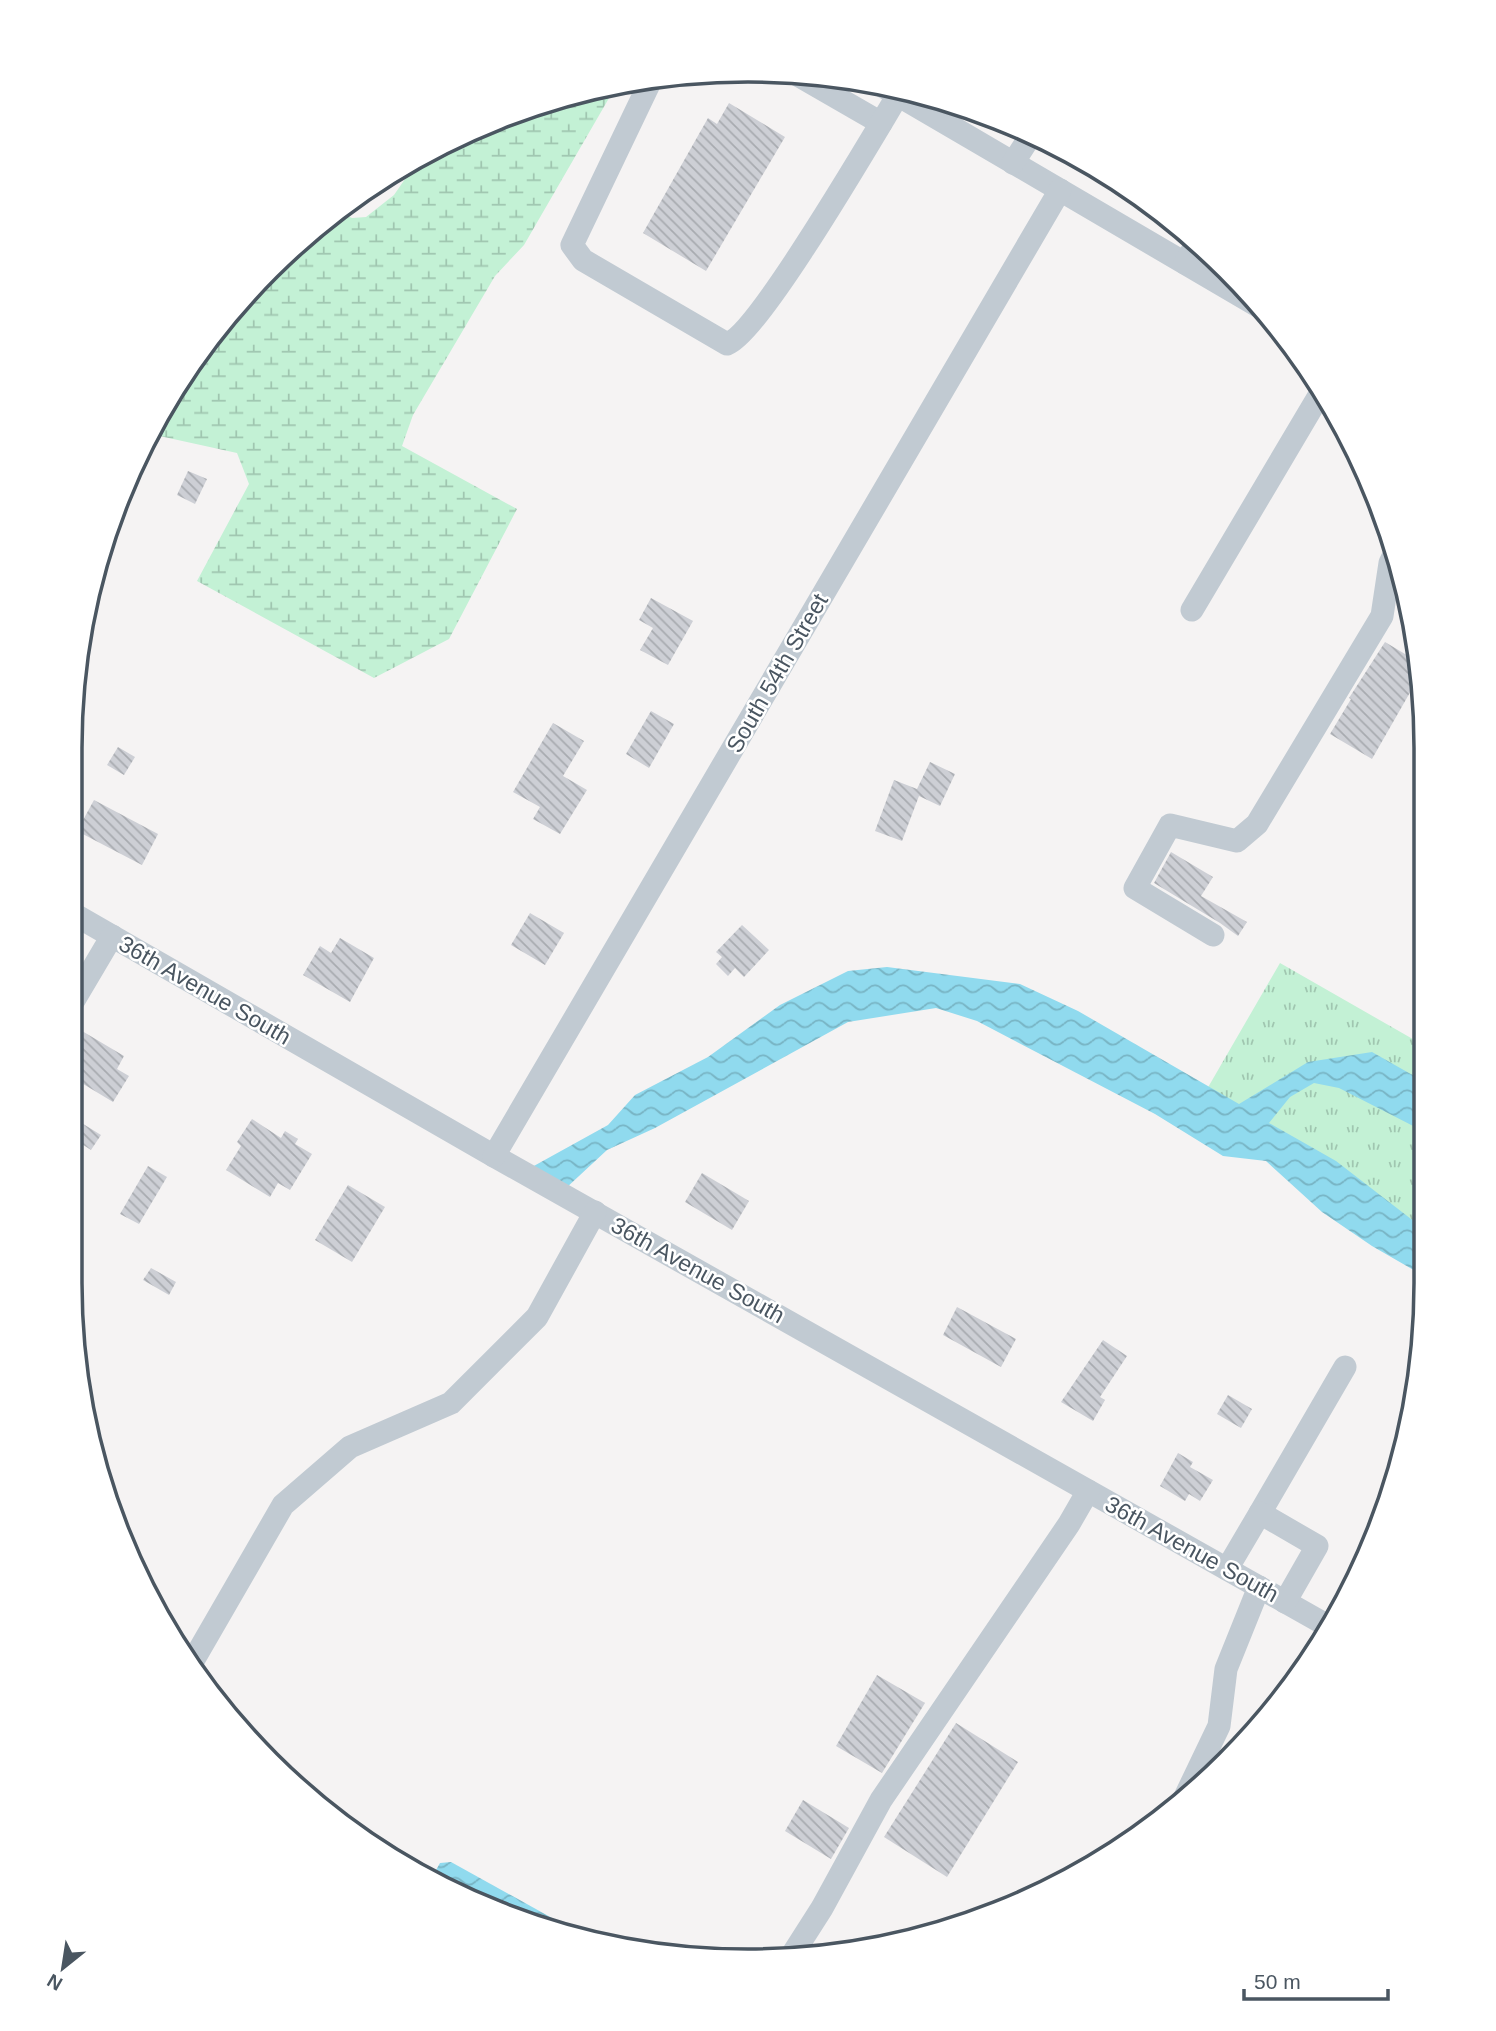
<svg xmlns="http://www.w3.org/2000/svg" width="1496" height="2031" font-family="Helvetica,sans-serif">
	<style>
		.wetland { fill: url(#wetland-marsh) }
		.park { fill: url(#park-tufts) }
		.water { fill: url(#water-waves) }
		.building { fill: url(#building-back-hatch) }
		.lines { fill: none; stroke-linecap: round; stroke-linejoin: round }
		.minor { stroke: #c1cad2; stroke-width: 23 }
		.labels { text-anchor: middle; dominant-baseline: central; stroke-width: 5; stroke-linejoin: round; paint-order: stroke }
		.street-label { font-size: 23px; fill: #4a5661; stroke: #fff }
		.rim { fill: none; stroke: #4a5661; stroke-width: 3.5 }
	</style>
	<defs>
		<pattern id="wetland-marsh" width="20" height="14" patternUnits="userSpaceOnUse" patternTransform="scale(1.75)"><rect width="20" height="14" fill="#c3f1d5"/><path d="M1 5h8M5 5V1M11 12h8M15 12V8" fill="none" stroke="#a0c6b0"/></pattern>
		<pattern id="park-tufts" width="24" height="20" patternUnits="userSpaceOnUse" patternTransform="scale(1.75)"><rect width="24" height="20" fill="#c3f1d5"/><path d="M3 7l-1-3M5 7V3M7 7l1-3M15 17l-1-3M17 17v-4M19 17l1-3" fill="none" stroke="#a0c6b0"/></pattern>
		<pattern id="water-waves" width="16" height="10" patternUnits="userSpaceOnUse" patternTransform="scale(1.75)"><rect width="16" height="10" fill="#90daee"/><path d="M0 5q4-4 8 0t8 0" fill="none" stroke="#78b4c4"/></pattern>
		<pattern id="building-back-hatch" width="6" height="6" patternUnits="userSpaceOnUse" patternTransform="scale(1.75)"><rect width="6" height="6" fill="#cdcfd5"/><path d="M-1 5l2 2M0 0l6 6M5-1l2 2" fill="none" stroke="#a8abb0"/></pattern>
	</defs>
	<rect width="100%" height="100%" fill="#f5f3f3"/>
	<polygon class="wetland" points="616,86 524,245 495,276 413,415 402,446 517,509 449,639 374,678 197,581 249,484 237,453 155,435 184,372 335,210 352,218 366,217 394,195 405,179 412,163 448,140 572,93"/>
	<polygon class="park" points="1280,963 1418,1042 1423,1035 1424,1250 1192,1115"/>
	<g class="water">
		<polygon points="887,967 1020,984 1078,1011 1239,1104 1308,1062 1372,1052 1423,1081 1423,1131 1339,1088 1314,1083 1290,1097 1269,1123 1336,1161 1424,1229 1424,1276 1372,1246 1322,1212 1266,1161 1223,1156 1155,1114 977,1021 936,1008 848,1022 655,1128 607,1150 565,1189 532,1167 608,1125 635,1095 708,1057 780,1005 848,971"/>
		<polygon points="451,1862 570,1928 449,1891 431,1879 440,1863"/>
	</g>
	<g class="building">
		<polygon points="729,103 785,137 706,271 643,233 708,118 717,124"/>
		<polygon points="188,471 207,479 195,504 177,495"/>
		<polygon points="651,598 693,621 668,665 640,650 653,628 639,620"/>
		<polygon points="1385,642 1420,663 1420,675 1372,759 1330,734 1351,699 1349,698"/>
		<polygon points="651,711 674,724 649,768 626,754"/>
		<polygon points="553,723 584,741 563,776 587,790 560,834 533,819 540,807 513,792"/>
		<polygon points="118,747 135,757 124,775 107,765"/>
		<polygon points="930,762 955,774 940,806 919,796 902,841 875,831 894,780 917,789"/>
		<polygon points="94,800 158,834 142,865 77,831"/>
		<polygon points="1171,852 1213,877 1201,896 1247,922 1238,936 1220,923 1154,883"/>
		<polygon points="530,913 564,933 545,965 511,945"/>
		<polygon points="742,925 769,950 744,977 735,968 728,976 716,964 722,957 716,952"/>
		<polygon points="340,938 374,958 350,1002 303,975 320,946 331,953"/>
		<polygon points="77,1028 124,1056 117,1069 129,1076 113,1102 70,1076 70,1040"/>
		<polygon points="252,1119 281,1138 285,1131 298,1139 295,1144 312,1154 290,1190 278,1183 270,1197 226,1170 241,1146 237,1142"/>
		<polygon points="80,1122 101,1135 91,1150 71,1137"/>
		<polygon points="148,1166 167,1177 139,1224 120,1214"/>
		<polygon points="702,1173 749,1201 732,1230 685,1202"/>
		<polygon points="348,1185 385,1207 352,1262 315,1240"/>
		<polygon points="151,1268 176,1282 169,1295 143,1280"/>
		<polygon points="957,1307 1016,1339 1001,1367 943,1335"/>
		<polygon points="1103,1340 1127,1356 1100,1397 1105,1400 1093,1421 1061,1402"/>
		<polygon points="1228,1395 1252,1409 1241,1428 1217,1414"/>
		<polygon points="1178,1453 1193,1462 1190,1467 1213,1480 1200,1501 1189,1494 1185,1501 1160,1486"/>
		<polygon points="877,1675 925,1703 882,1773 836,1746"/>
		<polygon points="956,1723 1018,1762 947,1877 884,1837"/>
		<polygon points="803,1800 849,1828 831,1859 785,1831"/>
	</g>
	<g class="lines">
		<g class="minor">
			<polyline points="796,74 881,123"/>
			<path d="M651,80L572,245L583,260L727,344C759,333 873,136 898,95"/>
			<polyline points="884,87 1258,306"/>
			<polyline points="1013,163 1031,135"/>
			<polyline points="1185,263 1198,241"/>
			<polyline points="1192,610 1320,394"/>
			<polyline points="70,912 494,1156 1328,1626"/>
			<polyline points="1213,935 1135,888 1170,825 1237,841 1257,824 1382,616 1390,563 1393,557"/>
			<polyline points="70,1007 112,936"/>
			<polyline points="494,1156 1060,190"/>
			<polyline points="1260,1513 1345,1367"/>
			<polyline points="1227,1569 1260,1513 1317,1546 1285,1602"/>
			<polyline points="190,1666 283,1505 350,1447 451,1403 537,1317 595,1212"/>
			<polyline points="1184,1799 1219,1726 1226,1669 1259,1587"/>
			<polyline points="792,1955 822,1908 881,1800 1069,1524 1088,1491"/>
		</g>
	</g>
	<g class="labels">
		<g class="street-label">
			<text transform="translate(777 673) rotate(-60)">South 54th Street</text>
			<text transform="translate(205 990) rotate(30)">36th Avenue South</text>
			<text transform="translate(698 1270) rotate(29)">36th Avenue South</text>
			<text transform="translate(1192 1549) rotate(29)">36th Avenue South</text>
		</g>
	</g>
	<path d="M0 0H1496V2031H0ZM748 82H748A666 666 0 0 1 1414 748V1283A666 666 0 0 1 748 1949H748A666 666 0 0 1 82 1283V748A666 666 0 0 1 748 82Z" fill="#fff" fill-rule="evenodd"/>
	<path class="rim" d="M748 82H748A666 666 0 0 1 1414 748V1283A666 666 0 0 1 748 1949H748A666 666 0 0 1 82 1283V748A666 666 0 0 1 748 82Z"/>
	<g transform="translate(63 1968) rotate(210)" stroke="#ffffff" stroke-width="5" paint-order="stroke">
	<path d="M0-5L12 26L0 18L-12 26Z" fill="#4a5661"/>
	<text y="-10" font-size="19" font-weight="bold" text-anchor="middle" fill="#4a5661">N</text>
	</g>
	<path d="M1244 1989v10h144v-10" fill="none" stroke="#4a5661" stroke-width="3.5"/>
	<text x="1254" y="1989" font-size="21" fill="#4a5661" stroke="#ffffff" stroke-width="5" paint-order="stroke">50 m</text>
</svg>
